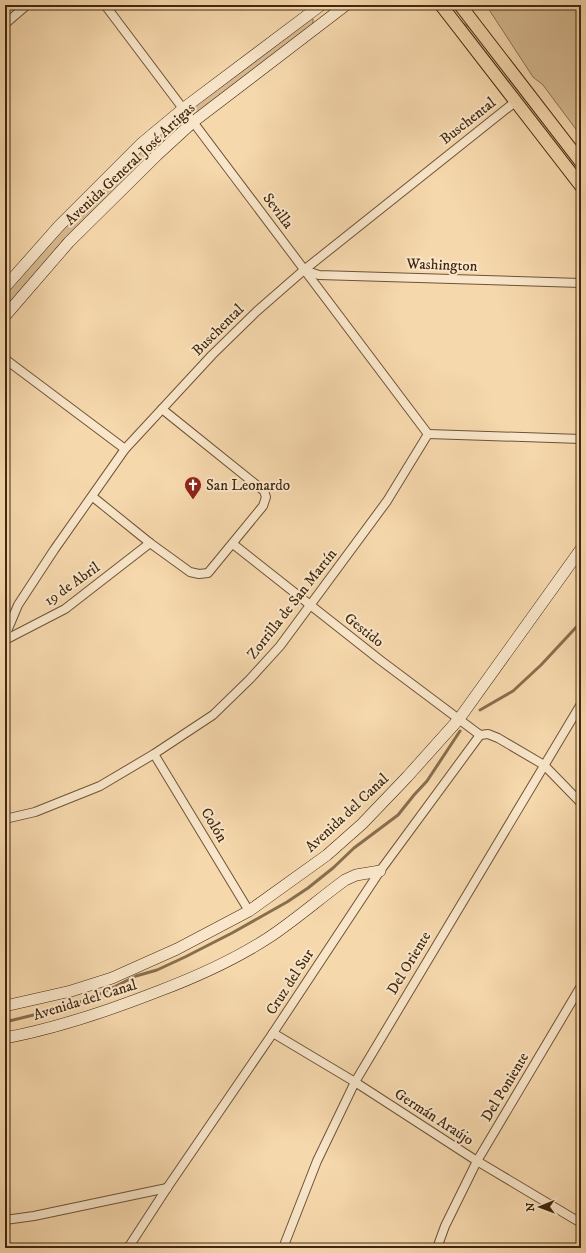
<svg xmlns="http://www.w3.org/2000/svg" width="586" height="1253" font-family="'IM FELL DW Pica',serif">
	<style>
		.green { fill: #d7ba92; stroke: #8c7150 }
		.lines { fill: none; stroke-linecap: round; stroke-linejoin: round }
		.stream { stroke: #886e4d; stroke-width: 3 }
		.street-casing { stroke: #6e5436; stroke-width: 10 }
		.secondary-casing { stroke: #41280e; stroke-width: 12 }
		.primary-casing { stroke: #41280e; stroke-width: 14 }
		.street { stroke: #f9e6ca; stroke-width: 8 }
		.secondary { stroke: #f9e6ca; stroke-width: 11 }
		.primary { stroke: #f6d8ad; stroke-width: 12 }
		.shaded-wall { fill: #6f5c44; stroke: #41280e }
		.labels { text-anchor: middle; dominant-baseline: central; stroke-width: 4; stroke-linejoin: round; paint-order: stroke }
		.street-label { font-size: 15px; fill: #41280e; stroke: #f9e6ca }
		.poi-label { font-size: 15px; fill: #41280e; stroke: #f9e6ca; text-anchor: start }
	</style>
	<rect width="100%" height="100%" fill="#f6d8ad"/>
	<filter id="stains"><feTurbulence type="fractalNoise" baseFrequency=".005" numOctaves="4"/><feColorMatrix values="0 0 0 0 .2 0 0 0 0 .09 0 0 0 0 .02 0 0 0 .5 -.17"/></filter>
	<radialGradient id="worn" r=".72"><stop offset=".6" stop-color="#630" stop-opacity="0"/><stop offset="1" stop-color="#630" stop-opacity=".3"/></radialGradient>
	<g class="green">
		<polygon points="449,5 462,22 475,32 581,171 581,176"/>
		<polygon points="486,5 581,5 581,136 543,85 533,77"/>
		<path d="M311,18L313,19V25L196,114C193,111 193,109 194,105Z"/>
		<path d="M178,119L183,120L184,123L67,236L5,308V292C60,232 116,172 178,119Z"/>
	</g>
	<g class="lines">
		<g class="stream">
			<polyline points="480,710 513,691 541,665 581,622"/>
			<polyline points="5,1022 66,1007 94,997 136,976 157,970 185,957 232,933 287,902 308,888 333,868 354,848 398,815 414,795 427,781 460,731"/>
		</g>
		<g class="street-casing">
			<g id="street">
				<polyline points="105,5 428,434"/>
				<polyline points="5,24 27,5"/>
				<polyline points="304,270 319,275 581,283"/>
				<polyline points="5,359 125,449"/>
				<polyline points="428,434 581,439"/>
				<polyline points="93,497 150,543 190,572 199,574 208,573 263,506 266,497 264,491 162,409"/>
				<polyline points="233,544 380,660 480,735"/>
				<polyline points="5,636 18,605 54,550 125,449 212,355 257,311 304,270 515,102"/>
				<polyline points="5,640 65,609 150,543"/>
				<polyline points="480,735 488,734 498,738 544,765 581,803"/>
				<polyline points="154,754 249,911"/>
				<polyline points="5,819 35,812 100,786 154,754 213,715 250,679 280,646 387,501 428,434"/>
				<polyline points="273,1033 355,1082 477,1161 581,1223"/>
				<polyline points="5,1220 34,1216 167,1188"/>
				<polyline points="128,1248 167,1188 273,1033 380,871 480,735"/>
				<polyline points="283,1248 317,1161 355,1082 581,704"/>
				<polyline points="437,1248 445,1226 477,1161 581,986"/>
			</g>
		</g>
		<g class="secondary-casing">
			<g id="secondary">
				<polyline points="5,287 59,226 142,143 184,108 321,5"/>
				<polyline points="5,316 69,242 157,155 193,122 346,5"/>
				<polyline points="5,1006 71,991 112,978 177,949 249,911 327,855 362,824 407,777 459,719 581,549"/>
				<path d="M5,1038C58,1028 108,1011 159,991C196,977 234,960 268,938C294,921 319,899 345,880L356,875L380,871"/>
			</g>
		</g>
		<g class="primary-casing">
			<g id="primary">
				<polyline points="441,5 581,186"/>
				<polyline points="460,5 581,162"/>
			</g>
		</g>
		<use href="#street" class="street"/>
		<use href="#secondary" class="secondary"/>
		<use href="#primary" class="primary"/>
	</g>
	<polygon class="shaded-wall" points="7,384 10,388 5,394 5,387"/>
	<defs>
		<g id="church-pin" transform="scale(0.9)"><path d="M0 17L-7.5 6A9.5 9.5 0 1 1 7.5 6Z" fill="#8f2418" stroke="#f9e6ca"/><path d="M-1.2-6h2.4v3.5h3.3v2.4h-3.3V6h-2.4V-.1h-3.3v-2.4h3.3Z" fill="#fff"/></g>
	</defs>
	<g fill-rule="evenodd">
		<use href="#church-pin" x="193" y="485"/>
	</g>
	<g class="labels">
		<g class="street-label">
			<text transform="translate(468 121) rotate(-38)">Buschental</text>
			<text transform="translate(130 164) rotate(-43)">Avenida General José Artigas</text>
			<text transform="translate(278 211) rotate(53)">Sevilla</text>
			<text transform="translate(442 265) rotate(2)">Washington</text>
			<text transform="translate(218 330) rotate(-45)">Buschental</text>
			<text transform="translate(72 584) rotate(-35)">19 de Abril</text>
			<text transform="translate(292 604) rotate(-52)">Zorrilla de San Martín</text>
			<text transform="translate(364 630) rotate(38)">Gestido</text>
			<text transform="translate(347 813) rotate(-43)">Avenida del Canal</text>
			<text transform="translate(214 825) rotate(59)">Colón</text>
			<text transform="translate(409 963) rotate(-59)">Del Oriente</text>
			<text transform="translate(290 982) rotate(-57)">Cruz del Sur</text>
			<text transform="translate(85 1000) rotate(-17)">Avenida del Canal</text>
			<text transform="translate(505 1087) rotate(-59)">Del Poniente</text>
			<text transform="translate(434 1117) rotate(33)">Germán Araújo</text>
		</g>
		<g class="poi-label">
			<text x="206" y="485">San Leonardo</text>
		</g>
	</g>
	<rect width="586" height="1253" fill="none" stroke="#f6d8ad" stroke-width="20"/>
	<rect x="6" y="6" width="574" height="1241" fill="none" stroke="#41280e" stroke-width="2"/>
	<rect x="10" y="10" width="566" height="1233" fill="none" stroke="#41280e"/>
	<g transform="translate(540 1207) rotate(269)" stroke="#f9e6ca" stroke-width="3" paint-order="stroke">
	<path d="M0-3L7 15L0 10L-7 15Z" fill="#41280e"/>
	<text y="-6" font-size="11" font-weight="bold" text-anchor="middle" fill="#41280e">N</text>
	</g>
	<rect width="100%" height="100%" filter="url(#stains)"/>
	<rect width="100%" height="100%" fill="url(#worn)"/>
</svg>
